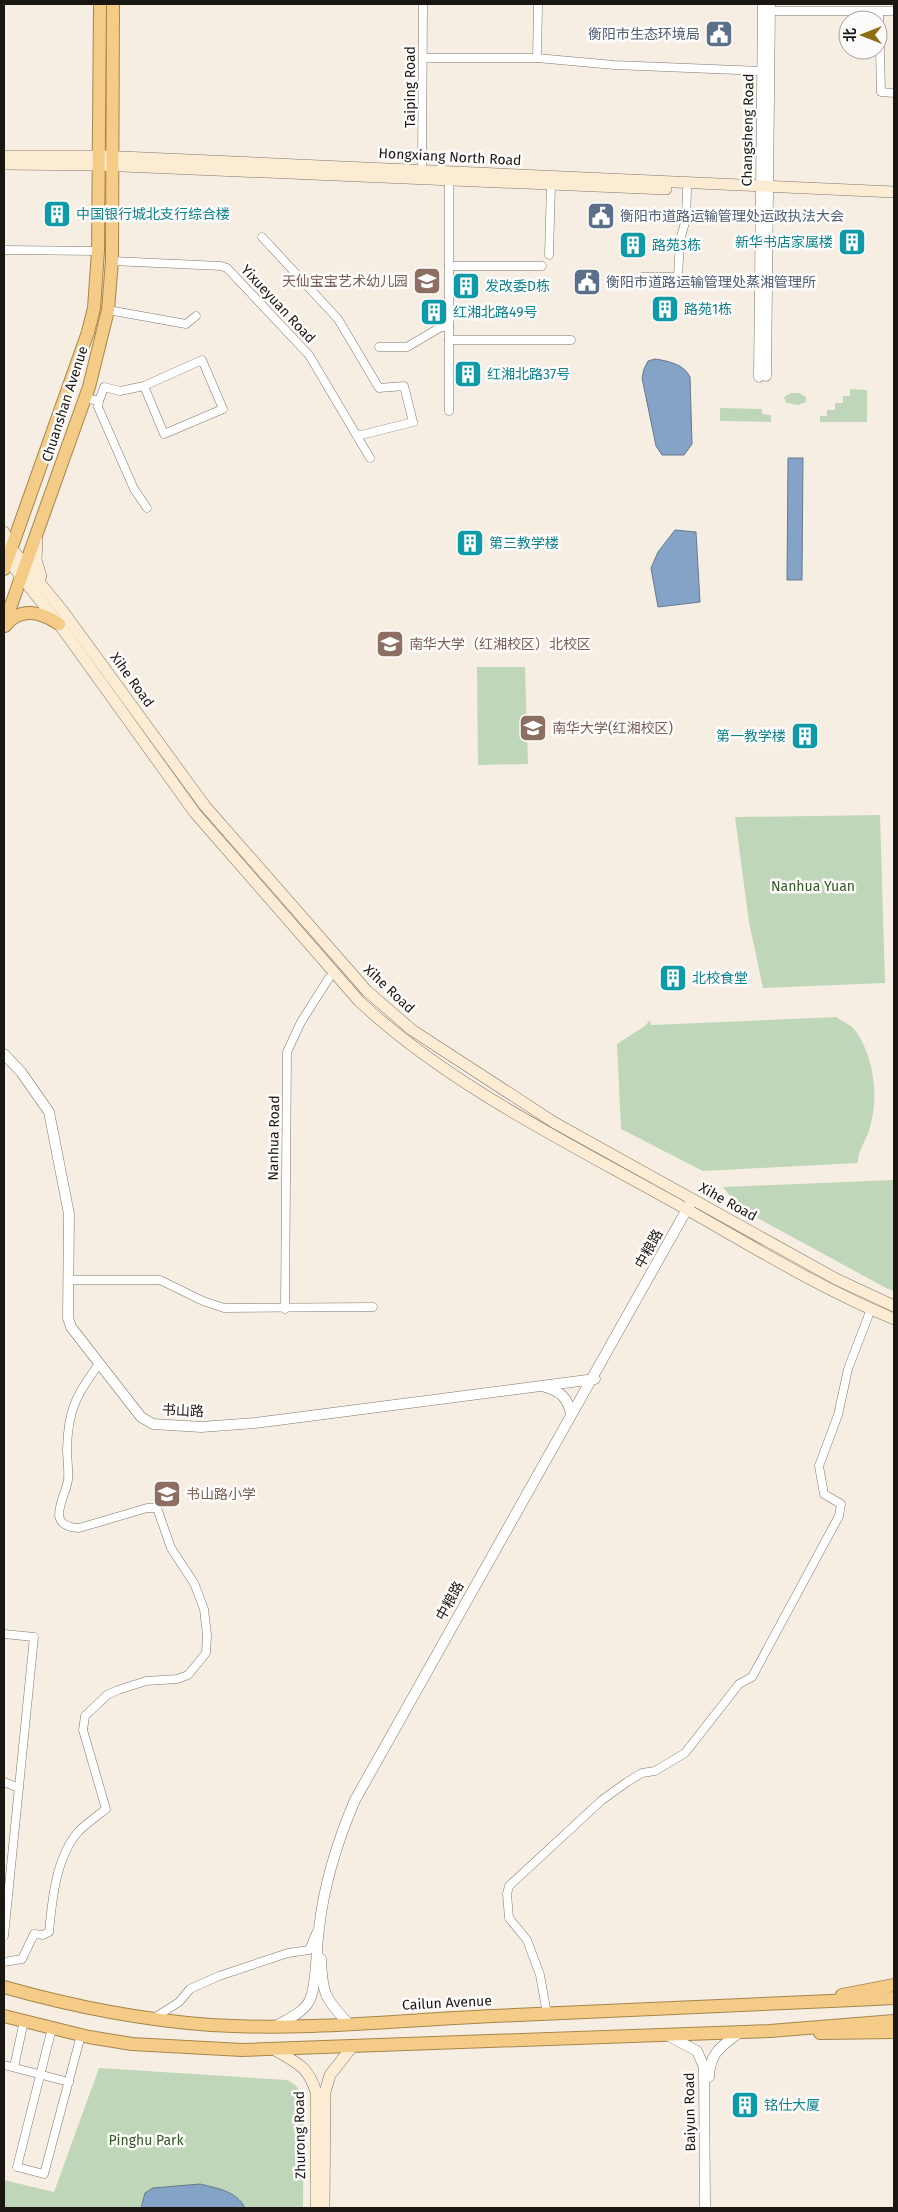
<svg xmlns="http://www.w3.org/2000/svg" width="898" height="2212" font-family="'Fira Sans','Noto Sans SC',sans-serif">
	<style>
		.green { fill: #bfd7b8 }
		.water { fill: #85a3c6; stroke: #657990 }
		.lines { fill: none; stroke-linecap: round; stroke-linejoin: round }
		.minor-casing { stroke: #7f776d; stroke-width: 9 }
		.tertiary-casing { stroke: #7f776d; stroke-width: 11 }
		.secondary-casing { stroke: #7f776d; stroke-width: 12 }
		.trunk-casing { stroke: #a6854c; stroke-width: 14 }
		.minor { stroke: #fff; stroke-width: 8 }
		.tertiary { stroke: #fff; stroke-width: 10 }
		.secondary { stroke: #fbecd3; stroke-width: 11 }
		.trunk { stroke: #f4cc88; stroke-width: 12 }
		.labels { text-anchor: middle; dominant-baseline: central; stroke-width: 5; stroke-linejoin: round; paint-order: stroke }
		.service-label { font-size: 14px; fill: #4e5e75; stroke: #fefcfa; text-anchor: start }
		.street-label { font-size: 14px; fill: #1a1713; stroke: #fefcfa }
		.culture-label { font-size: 14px; fill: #0d838f; stroke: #fefcfa; text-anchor: start }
		.education-label { font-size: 14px; fill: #785e54; stroke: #fefcfa; text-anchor: start }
		.park-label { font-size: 14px; fill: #325926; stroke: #fefcfa }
	</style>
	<rect width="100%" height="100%" fill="#f7eee3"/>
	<g class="green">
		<polygon points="850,389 867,390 867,422 820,422 820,416 827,416 827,410 835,410 835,403 843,403 843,396 850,396"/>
		<polygon points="791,393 799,393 806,397 806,402 798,405 786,403 784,397"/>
		<polygon points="720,408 762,409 762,414 771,415 771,422 720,421"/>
		<polygon points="477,667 525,667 528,764 478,765"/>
		<polygon points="880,815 885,983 763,988 749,922 735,817"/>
		<path d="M837,1017C842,1022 849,1023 855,1030C874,1056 879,1097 870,1127C867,1140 857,1151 858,1163L703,1171L621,1129L617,1044L645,1026L650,1020L651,1025Z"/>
		<polygon points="894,1180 894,1291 886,1288 739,1208 723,1187"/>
		<path d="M99,2068L287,2080C300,2085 302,2096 304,2109L303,2208H4V2180L54,2192Z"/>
	</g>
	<g class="water">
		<path d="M655,359C668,361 684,364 690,377L692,444L684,455H662L656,446L642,378L644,369L648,361Z"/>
		<polygon points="788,458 803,458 802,580 787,580"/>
		<polygon points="675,530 696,532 700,602 658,607 651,568 658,552"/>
		<path d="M200,2184C216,2188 237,2191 245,2208H141L145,2193L153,2188Z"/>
	</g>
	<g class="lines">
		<g class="minor-casing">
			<g id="minor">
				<polyline points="770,11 894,11"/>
				<polyline points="879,12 881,92 894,93"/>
				<polyline points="423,58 537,58 614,65 762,71"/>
				<polyline points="537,58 538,4"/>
				<polyline points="422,171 423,4"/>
				<polyline points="262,237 338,319 379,388 404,386 413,422 357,436"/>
				<polyline points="4,250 98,251"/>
				<polyline points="549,255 551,184"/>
				<polyline points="112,261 221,266 227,268 309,355 370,458"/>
				<polyline points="449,266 542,266"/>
				<polyline points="642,277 678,277 680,240 686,219 687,190"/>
				<polyline points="108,310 186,324 196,316"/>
				<polyline points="449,340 571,340"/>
				<polyline points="379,347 407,347 441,327 449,327"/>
				<polyline points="86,398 99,401 104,387 120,391 144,386 202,360 223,409 164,434 144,386"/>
				<polyline points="99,401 98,407 134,489 147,508"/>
				<polyline points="449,411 449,175"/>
				<polyline points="69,1280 160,1280 203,1301 224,1308 373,1307"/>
				<polyline points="285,1309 287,1052 301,1022 329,978"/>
				<polyline points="4,1634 34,1637 4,1936"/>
				<polyline points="4,1782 19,1788"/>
				<path d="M4,1962L22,1959L34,1934L43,1935L49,1932C52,1900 56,1856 79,1831C87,1823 97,1816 106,1809L83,1730L85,1716L107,1695L118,1690L146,1681L177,1679L188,1675L206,1653L207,1635L204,1609L194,1583L171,1548L157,1508H147L79,1528C44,1526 65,1499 68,1480C69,1470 67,1459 67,1449C68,1410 76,1395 99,1364"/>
				<polyline points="547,2014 540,1975 527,1940 509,1918 507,1894 509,1886 602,1800 627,1782 642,1773 655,1771 685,1753 739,1684 752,1677 839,1516 841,1504 824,1494 819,1466 838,1415 848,1369 871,1309"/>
				<polyline points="154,2018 179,2002 190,1989 219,1976 288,1953 309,1950 316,1933"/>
				<polyline points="52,2028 17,2167 44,2174 81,2035"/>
				<polyline points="4,2065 69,2082"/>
				<polyline points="14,2067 24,2021"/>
			</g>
		</g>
		<g class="tertiary-casing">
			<g id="tertiary">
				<polyline points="766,376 770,4"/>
				<polyline points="759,377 763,4"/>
				<polyline points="4,1054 21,1072 49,1112 69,1214 68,1318 71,1327 141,1417 153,1424 201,1427 255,1423 595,1379"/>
				<path d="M545,1387C560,1391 568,1398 571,1414"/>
				<path d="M321,1959C322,1993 325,1999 349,2024"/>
				<path d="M276,2026C289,2018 306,2012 311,1997C317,1979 316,1949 319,1929C324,1883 337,1842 355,1800L691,1202"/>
				<polyline points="667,2035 697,2051 704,2067 705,2208"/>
				<path d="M709,2077C710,2052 721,2047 740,2032"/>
			</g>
		</g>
		<g class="secondary-casing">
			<g id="secondary">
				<polyline points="4,156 99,156 894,192"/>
				<polyline points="4,164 99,165 666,189"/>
				<polyline points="4,532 12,549 62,610 205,806 367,991 412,1030 555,1123 836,1279 894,1306"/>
				<polyline points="37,541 36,560 41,576"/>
				<path d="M5,552L8,560L59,624L195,813L359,1001C446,1083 566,1142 670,1200C744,1241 816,1287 894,1319"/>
				<path d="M275,2050C297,2063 308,2066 316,2092V2208"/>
				<polyline points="324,2208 325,2092 330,2075 352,2047"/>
			</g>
		</g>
		<g class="trunk-casing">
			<g id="trunk">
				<polyline points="4,569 88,332 94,308 98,251 100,4"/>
				<polyline points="4,625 89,387 108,310 112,261 113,4"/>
				<path d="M5,626C20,606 41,612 59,624"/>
				<path d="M4,1987C71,2006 141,2020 211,2025C305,2031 401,2020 494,2016C628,2010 761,2005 894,1998"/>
				<polyline points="842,1995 894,1985"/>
				<polyline points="4,2016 89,2037 132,2044 242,2050 770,2031 894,2021"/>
				<polyline points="820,2033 894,2032"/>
			</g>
		</g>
		<use href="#minor" class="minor"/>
		<use href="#tertiary" class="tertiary"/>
		<use href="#secondary" class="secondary"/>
		<use href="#trunk" class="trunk"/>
	</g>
	<defs>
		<g id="civic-square" transform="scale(1.4375)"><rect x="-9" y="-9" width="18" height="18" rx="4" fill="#5c6f8a" stroke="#fefcfa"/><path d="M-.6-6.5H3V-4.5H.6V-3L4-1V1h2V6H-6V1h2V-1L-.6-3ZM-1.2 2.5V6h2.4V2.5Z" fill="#fff"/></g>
		<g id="building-square" transform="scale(1.4375)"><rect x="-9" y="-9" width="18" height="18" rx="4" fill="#0f9aa8" stroke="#fefcfa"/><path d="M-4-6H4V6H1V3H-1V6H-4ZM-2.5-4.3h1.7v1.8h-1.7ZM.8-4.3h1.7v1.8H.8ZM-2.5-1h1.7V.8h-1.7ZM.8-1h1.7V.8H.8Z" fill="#fff"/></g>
		<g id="school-square" transform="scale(1.4375)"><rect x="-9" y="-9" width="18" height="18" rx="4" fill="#8d6e63" stroke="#fefcfa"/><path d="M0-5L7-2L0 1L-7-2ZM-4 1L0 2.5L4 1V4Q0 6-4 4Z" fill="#fff"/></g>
		<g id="university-square" transform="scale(1.4375)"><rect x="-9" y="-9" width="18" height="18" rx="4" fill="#8d6e63" stroke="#fefcfa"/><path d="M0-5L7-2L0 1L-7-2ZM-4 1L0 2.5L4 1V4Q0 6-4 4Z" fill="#fff"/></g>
	</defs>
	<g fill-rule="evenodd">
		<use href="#civic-square" x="719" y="34"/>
		<use href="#building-square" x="57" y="214"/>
		<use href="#civic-square" x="601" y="216"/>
		<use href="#building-square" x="852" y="242"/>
		<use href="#building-square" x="633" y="245"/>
		<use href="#school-square" x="427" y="281"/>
		<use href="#civic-square" x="587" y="282"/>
		<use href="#building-square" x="466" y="286"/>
		<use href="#building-square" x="665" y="309"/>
		<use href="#building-square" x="434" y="312"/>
		<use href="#building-square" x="468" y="374"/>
		<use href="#building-square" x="470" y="543"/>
		<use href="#university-square" x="390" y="644"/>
		<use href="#university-square" x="533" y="728"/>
		<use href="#building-square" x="805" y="736"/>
		<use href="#building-square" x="673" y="978"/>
		<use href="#school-square" x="167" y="1494"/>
		<use href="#building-square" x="745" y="2105"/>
	</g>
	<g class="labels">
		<g class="service-label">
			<text x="700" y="34" text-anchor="end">衡阳市生态环境局</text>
			<text x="620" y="216">衡阳市道路运输管理处运政执法大会</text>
			<text x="606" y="282">衡阳市道路运输管理处蒸湘管理所</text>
		</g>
		<g class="street-label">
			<text transform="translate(410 87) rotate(-90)">Taiping Road</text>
			<text transform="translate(748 130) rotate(-89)">Changsheng Road</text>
			<text transform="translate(450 157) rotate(3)">Hongxiang North Road</text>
			<text transform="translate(278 304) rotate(47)">Yixueyuan Road</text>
			<text transform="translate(65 404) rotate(-72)">Chuanshan Avenue</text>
			<text transform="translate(132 680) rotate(54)">Xihe Road</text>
			<text transform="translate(389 989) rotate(43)">Xihe Road</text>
			<text transform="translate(274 1138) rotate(-89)">Nanhua Road</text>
			<text transform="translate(728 1202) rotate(29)">Xihe Road</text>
			<text transform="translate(649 1249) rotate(-61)">中粮路</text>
			<text transform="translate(183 1411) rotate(2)">书山路</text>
			<text transform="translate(450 1601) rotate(-61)">中粮路</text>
			<text transform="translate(447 2003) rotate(-3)">Cailun Avenue</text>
			<text transform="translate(690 2112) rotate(-91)">Baiyun Road</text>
			<text transform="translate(300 2135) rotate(-91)">Zhurong Road</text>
		</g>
		<g class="culture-label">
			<text x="76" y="214">中国银行城北支行综合楼</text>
			<text x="833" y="242" text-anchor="end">新华书店家属楼</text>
			<text x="652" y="245">路苑3栋</text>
			<text x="485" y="286">发改委D栋</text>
			<text x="684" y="309">路苑1栋</text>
			<text x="453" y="312">红湘北路49号</text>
			<text x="487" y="374">红湘北路37号</text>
			<text x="489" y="543">第三教学楼</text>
			<text x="786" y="736" text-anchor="end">第一教学楼</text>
			<text x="692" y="978">北校食堂</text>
			<text x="764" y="2105">铭仕大厦</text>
		</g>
		<g class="education-label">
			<text x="408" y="281" text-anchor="end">天仙宝宝艺术幼儿园</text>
			<text x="409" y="644">南华大学（红湘校区）北校区</text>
			<text x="552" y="728">南华大学(红湘校区)</text>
			<text x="186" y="1494">书山路小学</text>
		</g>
		<g class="park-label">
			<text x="813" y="886">Nanhua Yuan</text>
			<text x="146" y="2140">Pinghu Park</text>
		</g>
	</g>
	<rect width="898" height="2212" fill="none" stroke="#1a1713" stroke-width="10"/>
	<g transform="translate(863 35) rotate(270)"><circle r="24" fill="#fefcfa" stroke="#a3a09e"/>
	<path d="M0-4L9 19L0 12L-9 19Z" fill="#8d6d0f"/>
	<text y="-8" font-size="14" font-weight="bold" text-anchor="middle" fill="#1a1713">北</text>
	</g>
</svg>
